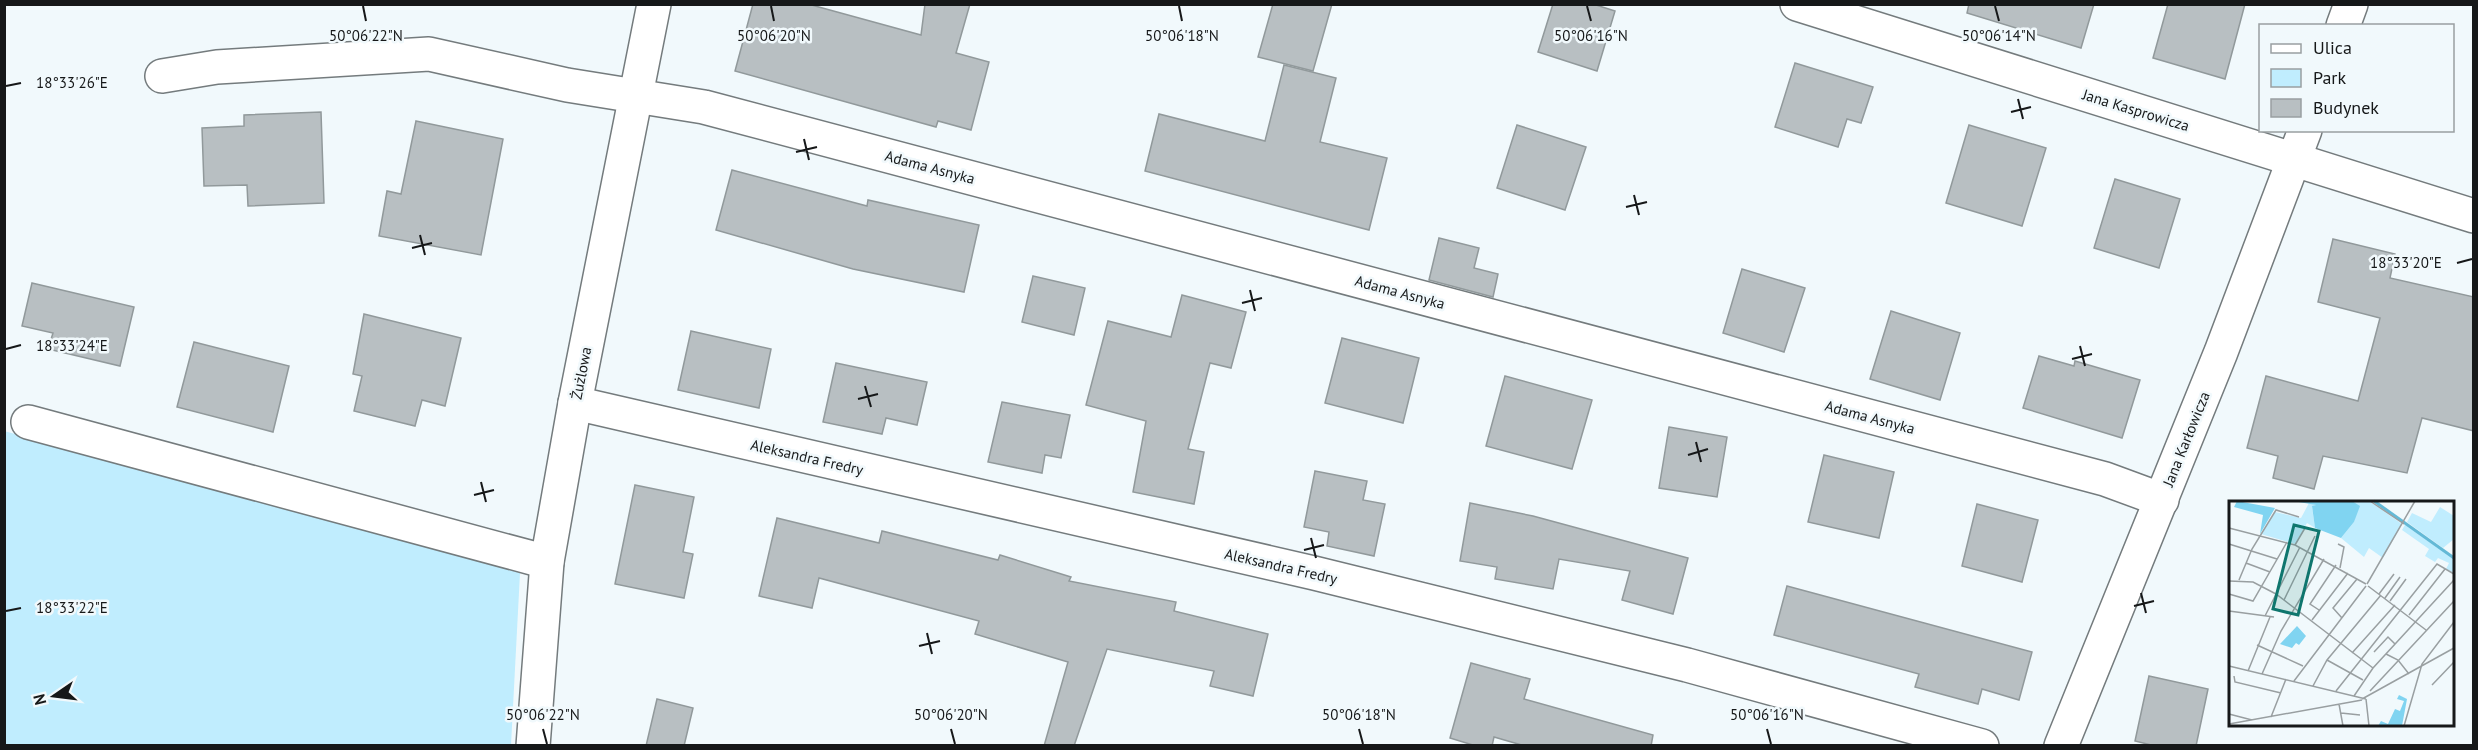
<svg xmlns="http://www.w3.org/2000/svg" width="2478" height="750" font-family="'PT Sans',sans-serif">
	<style>
		.green { fill: #c0edfe }
		.building { fill: #b8bfc2; stroke: #91999b; stroke-width: 1.5 }
		.lines { fill: none; stroke-linecap: round; stroke-linejoin: round }
		.minor-casing { stroke: #747b7d; stroke-width: 36 }
		.minor { stroke: #fff; stroke-width: 33 }
		.ticks { fill: none; stroke: #161819; stroke-width: 2 }
		.labels { text-anchor: middle; dominant-baseline: central; stroke-width: 5; stroke-linejoin: round; paint-order: stroke }
		.street-label { font-size: 15px; fill: #161819; stroke: #f1f9fc }
		.inset-river { fill: none; stroke: #64b9d6; stroke-width: 3 }
		.inset-road { fill: none; stroke: #999fa1; stroke-width: 1.5 }
		.view { fill: #0f766e; fill-opacity: 0.15; stroke: #0f766e; stroke-width: 3 }
		.inset-edge { fill: none; stroke: #161819; stroke-width: 3 }
		.ticks-label { font-size: 15px; text-anchor: middle; fill: #161819; stroke: #f1f9fc; stroke-width: 5; stroke-linejoin: round; paint-order: stroke }
	</style>
	<rect width="100%" height="100%" fill="#f1f9fc"/>
	<polygon class="green" points="4,431 443,549 520,573 511,745 5,745"/>
	<g class="building">
		<polygon points="753,4 808,4 921,35 925,4 970,4 956,53 989,62 971,130 938,121 936,127 735,71"/>
		<polygon points="1273,4 1332,4 1313,71 1258,57"/>
		<polygon points="1553,4 1593,4 1615,11 1597,71 1538,52"/>
		<polygon points="1969,4 2094,4 2081,48 1967,13"/>
		<polygon points="2168,4 2245,4 2225,79 2153,58"/>
		<polygon points="1795,63 1873,87 1861,123 1847,119 1838,147 1775,127"/>
		<polygon points="1284,65 1336,78 1320,142 1387,158 1369,230 1145,171 1159,114 1265,141"/>
		<polygon points="321,112 324,203 248,206 247,185 204,186 202,128 244,126 244,115"/>
		<polygon points="416,121 503,139 481,255 379,236 387,191 401,194"/>
		<polygon points="1517,125 1586,147 1565,210 1497,188"/>
		<polygon points="1969,125 2046,148 2022,226 1946,203"/>
		<polygon points="732,170 867,206 868,200 979,225 964,292 853,269 716,230"/>
		<polygon points="2115,179 2180,199 2159,268 2094,248"/>
		<polygon points="1439,238 1479,248 1474,268 1498,274 1493,297 1429,280"/>
		<polygon points="2333,239 2395,254 2390,278 2474,297 2474,431 2422,418 2407,473 2323,456 2314,489 2273,478 2278,456 2247,448 2266,376 2358,401 2380,318 2318,302"/>
		<polygon points="1742,269 1805,288 1784,352 1723,333"/>
		<polygon points="1033,276 1085,288 1074,335 1022,322"/>
		<polygon points="32,283 134,307 120,366 48,349 53,333 22,326"/>
		<polygon points="1182,295 1246,312 1231,368 1210,363 1188,449 1204,452 1194,504 1133,492 1146,421 1086,405 1108,321 1171,337"/>
		<polygon points="1891,311 1960,333 1940,400 1870,379"/>
		<polygon points="364,314 461,338 445,406 422,400 415,426 354,411 362,376 353,374"/>
		<polygon points="691,331 771,349 759,408 678,390"/>
		<polygon points="1342,338 1419,358 1403,423 1325,403"/>
		<polygon points="194,342 289,366 273,432 177,407"/>
		<polygon points="2039,356 2074,366 2075,361 2140,380 2122,438 2023,408"/>
		<polygon points="836,363 927,382 917,425 886,418 882,434 823,422"/>
		<polygon points="1505,376 1592,400 1572,469 1486,446"/>
		<polygon points="1002,402 1070,415 1061,458 1045,455 1042,473 988,462"/>
		<polygon points="1669,427 1727,437 1717,497 1659,488"/>
		<polygon points="1824,455 1894,472 1879,538 1808,522"/>
		<polygon points="1315,471 1367,481 1363,500 1385,504 1374,556 1327,546 1329,532 1304,527"/>
		<polygon points="635,485 694,497 683,552 693,554 684,598 615,584"/>
		<polygon points="1470,503 1533,516 1688,558 1673,614 1622,600 1630,571 1559,559 1553,589 1495,579 1497,567 1460,561"/>
		<polygon points="1977,504 2038,520 2022,582 1962,566"/>
		<polygon points="777,518 879,543 882,531 998,560 1000,555 1071,577 1069,581 1176,602 1174,611 1268,634 1253,696 1210,686 1214,671 1107,649 1074,746 1044,746 1068,662 975,634 979,621 819,578 812,608 759,596"/>
		<polygon points="1787,586 2032,652 2019,700 1982,689 1978,704 1915,687 1919,674 1774,635"/>
		<polygon points="1471,663 1530,679 1524,699 1653,735 1651,746 1525,746 1494,737 1492,746 1476,746 1450,738"/>
		<polygon points="2149,676 2208,689 2196,746 2155,746 2135,741"/>
		<polygon points="657,699 693,708 684,746 646,746"/>
	</g>
	<g class="lines">
		<g class="minor-casing">
			<g id="minor">
				<polyline points="1797,4 2474,216"/>
				<polyline points="2343,26 2351,4"/>
				<polyline points="162,76 217,67 429,54 567,85 704,107 2105,479 2162,500"/>
				<polyline points="575,403 1314,573 1687,665 1982,746"/>
				<polyline points="28,422 547,562"/>
				<polyline points="533,746 547,562 575,403 654,4"/>
				<polyline points="2061,746 2221,352 2305,130"/>
			</g>
		</g>
		<use href="#minor" class="minor"/>
	</g>
	<path class="ticks" d="M363,6L366,21M771,6L774,21M1179,6L1182,21M1587,6L1591,21M1995,6L1999,21M6,86L21,83M2018,99L2023,119M2011,112L2031,107M804,139L809,160M796,152L817,147M1634,195L1639,215M1626,207L1647,202M420,235L425,255M412,248L432,243M2457,263L2472,259M1250,290L1255,311M1242,303L1262,298M2080,346L2085,366M6,349L21,345M2072,359L2092,354M865,386L871,407M858,399L878,394M1696,442L1701,462M1688,455L1708,449M481,482L486,502M474,495L494,490M1311,538L1316,558M1304,550L1324,545M2141,593L2146,613M2134,606L2154,601M6,611L21,608M927,633L932,654M919,646L940,641M543,729L547,744M951,729L955,744M1359,729L1363,744M1767,729L1771,744"/>
	<g class="labels">
		<g class="street-label">
			<text transform="translate(2136 110) rotate(17)">Jana Kasprowicza</text>
			<text transform="translate(930 167) rotate(15)">Adama Asnyka</text>
			<text transform="translate(1400 292) rotate(15)">Adama Asnyka</text>
			<text transform="translate(581 373) rotate(-79)">Żużlowa</text>
			<text transform="translate(1870 417) rotate(15)">Adama Asnyka</text>
			<text transform="translate(2186 439) rotate(-68)">Jana Karłowicza</text>
			<text transform="translate(807 457) rotate(13)">Aleksandra Fredry</text>
			<text transform="translate(1281 566) rotate(13)">Aleksandra Fredry</text>
		</g>
	</g>
	<g transform="translate(2229 501)">
		<rect width="225" height="225" fill="#f1f9fc"/>
		<path d="M123,0H140L173,23L154,57L140,47L135,56L112,37L125,21L128,4ZM80,2L87,4L83,6L86,27L78,22L66,43L32,33L46,11L72,17ZM211,6L225,15V38L214,47L178,21L183,12L202,21ZM177,22L225,58V72L217,68L220,62L209,57L206,61L196,55L200,48L173,29Z" fill="#c0edfe"/>
		<path d="M8,0L46,7L31,33L34,14L5,6ZM64,0H123L131,5L125,21L112,37L86,27L83,5L87,4ZM68,125L77,135L70,144L67,142L63,147L51,143ZM170,194L178,198L173,225H149L152,220L159,223L166,208L171,210L175,200L168,198Z" fill="#80d4f1"/>
		<path class="inset-river" d="M145,0L225,57"/>
		<path class="inset-road" d="M141,0L175,23M0,27L66,44L137,83M0,43L48,58M109,43L115,46L111,67M66,44L76,27M17,62L41,71M10,79L23,48L47,9L70,16M0,80L24,81L47,93L144,167M138,83L186,0M139,85L197,129M0,93L24,100L58,41M150,93L165,73M156,97L171,76M55,99L86,35M161,100L177,78M90,109L81,103L107,64M0,110L45,116M180,114L216,68M36,115L71,46M113,117L104,107L128,78M83,119L119,72M28,144L74,165M145,151L159,136L166,143M123,152L166,104M157,153L169,159L180,173M98,159L134,179M0,165L137,198M19,170L41,116M33,173L52,130L95,58M5,175L6,181L52,192M65,180L137,85M203,184L225,161M84,185L98,159L152,94M107,190L208,63L225,73M141,190L225,100M125,195L144,167L225,79M133,198L225,147M137,198L140,225M110,203L114,225M112,212L131,214M0,213L23,219M42,216L57,178M0,223L133,199M175,225L193,163L225,121"/>
		<path class="view" d="M65,24L90,30L69,114L44,108Z"/>
		<rect width="225" height="225" class="inset-edge"/>
	</g>
	<g class="ticks-label">
		<text x="366" y="41">50°06'22"N</text>
		<text x="774" y="41">50°06'20"N</text>
		<text x="1182" y="41">50°06'18"N</text>
		<text x="1591" y="41">50°06'16"N</text>
		<text x="1999" y="41">50°06'14"N</text>
		<text x="72" y="88">18°33'26"E</text>
		<text x="2406" y="268">18°33'20"E</text>
		<text x="72" y="351">18°33'24"E</text>
		<text x="72" y="613">18°33'22"E</text>
		<text x="543" y="720">50°06'22"N</text>
		<text x="951" y="720">50°06'20"N</text>
		<text x="1359" y="720">50°06'18"N</text>
		<text x="1767" y="720">50°06'16"N</text>
	</g>
	<rect width="2478" height="750" fill="none" stroke="#161819" stroke-width="12"/>
	<rect x="2259" y="24" width="195" height="108" fill="#f1f9fc" stroke="#999fa1" stroke-width="1.5"/>
	<rect x="2271" y="44" width="30" height="9" fill="#ffffff" stroke="#999fa1" stroke-width="1.5"/>
	<text x="2313" y="54" font-size="18" fill="#161819">Ulica</text>
	<rect x="2271" y="69" width="30" height="18" fill="#c0edfe" stroke="#999fa1" stroke-width="1.5"/>
	<text x="2313" y="84" font-size="18" fill="#161819">Park</text>
	<rect x="2271" y="99" width="30" height="18" fill="#b8bfc2" stroke="#999fa1" stroke-width="1.5"/>
	<text x="2313" y="114" font-size="18" fill="#161819">Budynek</text>
	<g transform="translate(54 696) rotate(256)" stroke="#f1f9fc" stroke-width="4.5" paint-order="stroke">
	<path d="M0-4.5L10 22L0 15L-10 22Z" fill="#161819"/>
	<text y="-9" font-size="16" font-weight="bold" text-anchor="middle" fill="#161819">N</text>
	</g>
</svg>
